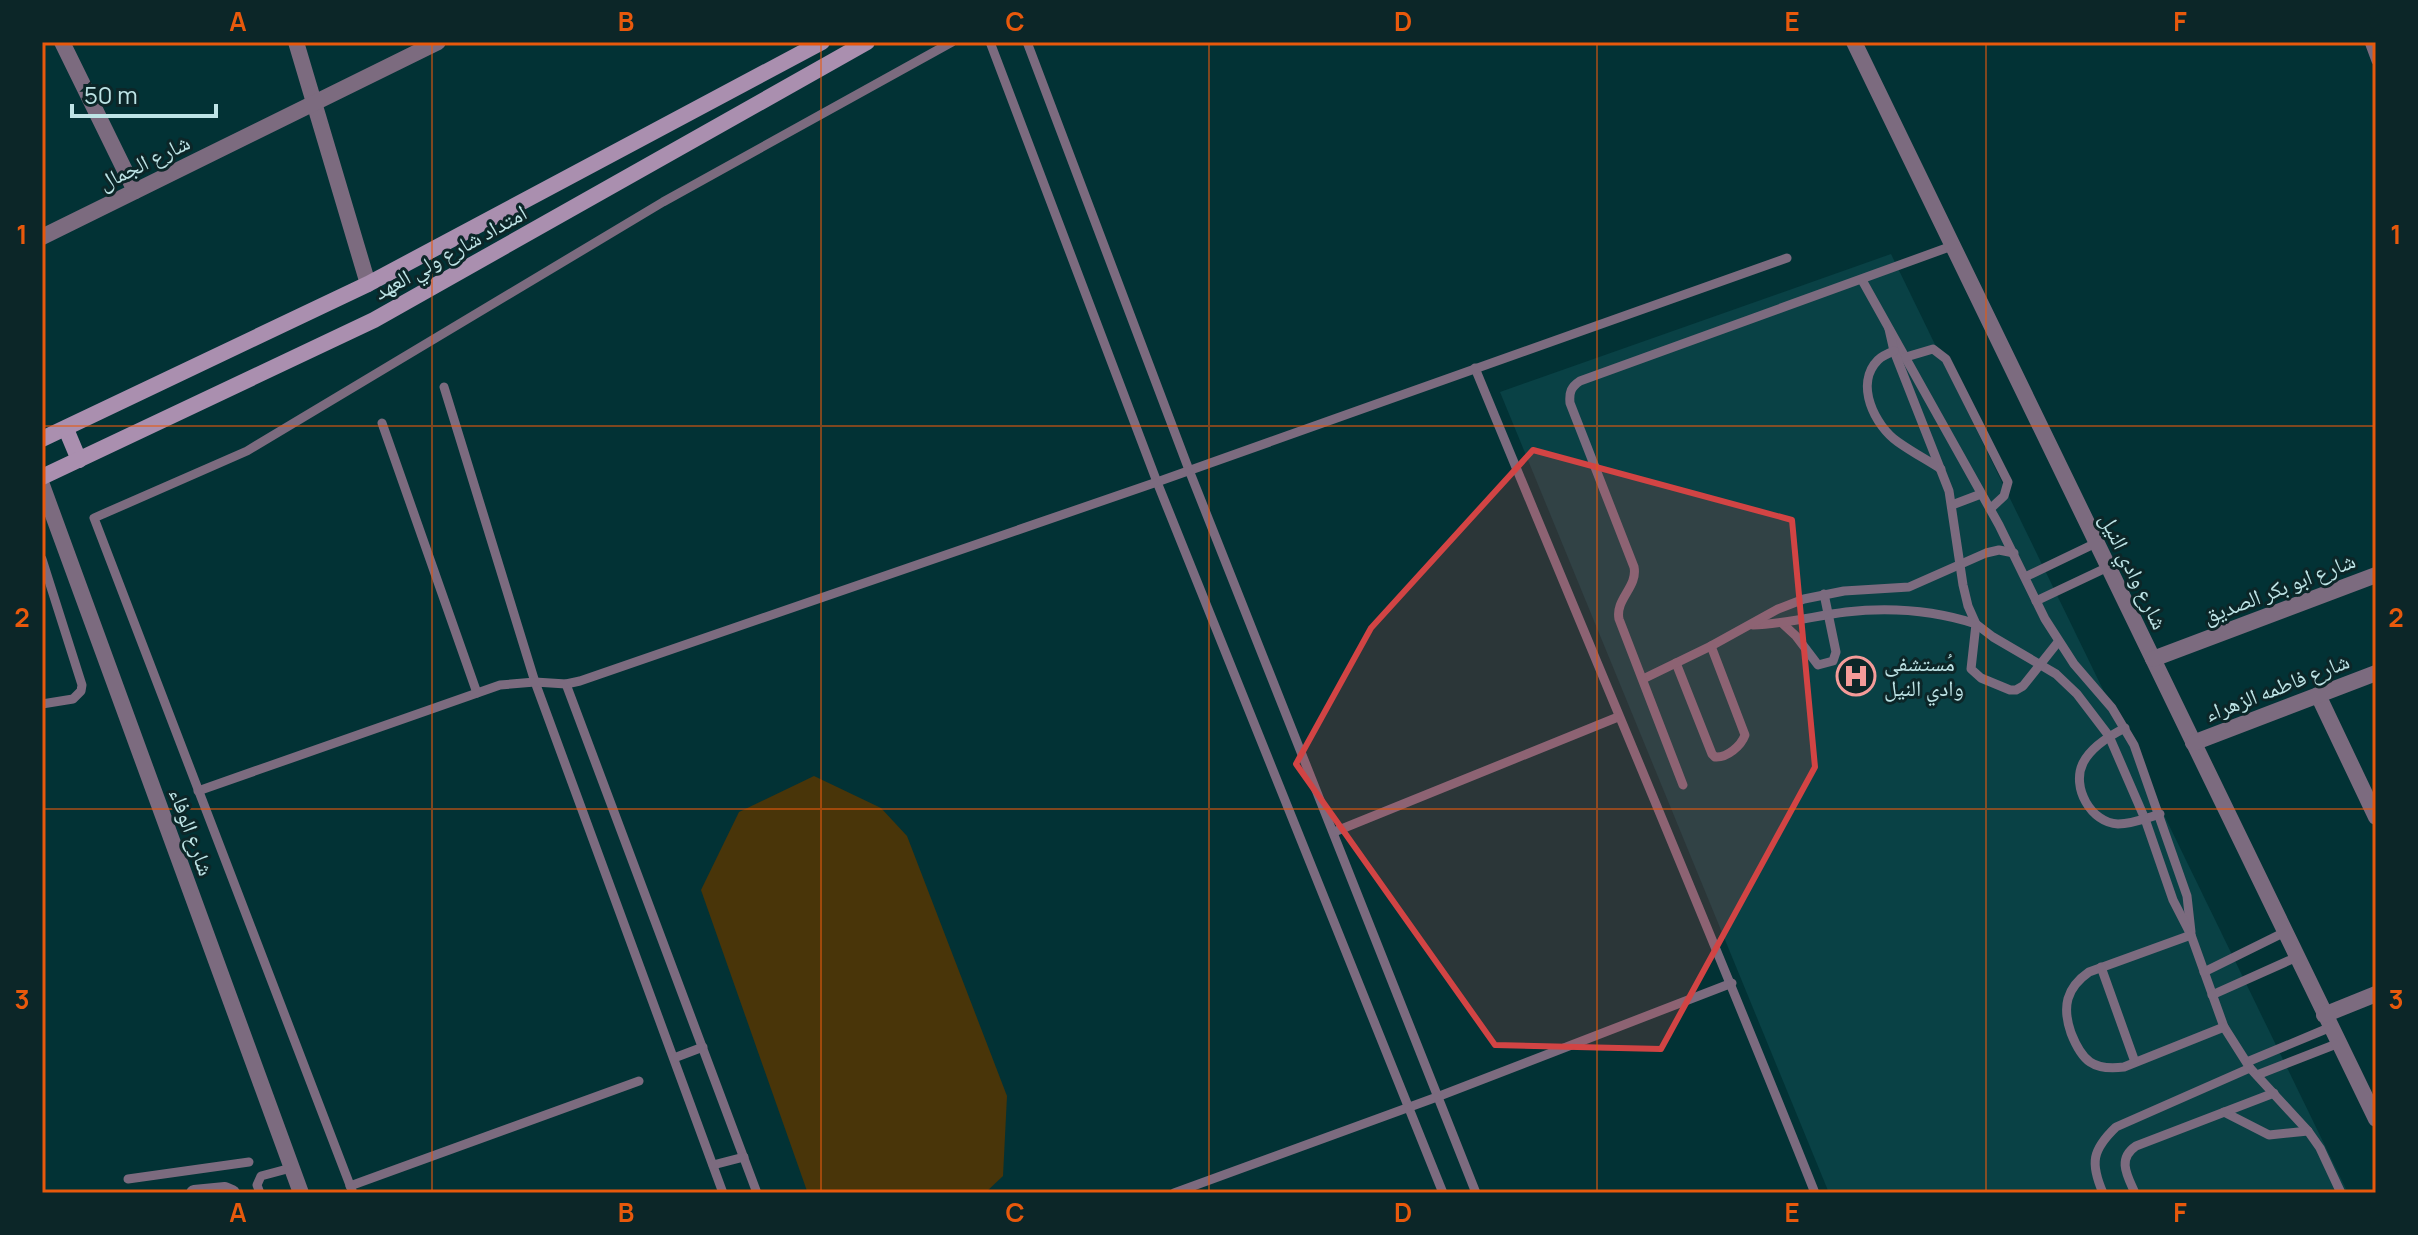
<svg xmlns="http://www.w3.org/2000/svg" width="2418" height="1235" font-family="Manrope,'Noto Naskh Arabic',sans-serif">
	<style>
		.built { fill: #094145 }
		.green { fill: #493509 }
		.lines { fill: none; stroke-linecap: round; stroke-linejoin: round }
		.service { stroke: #7c6b7f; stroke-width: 9 }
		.minor { stroke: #7c6b7f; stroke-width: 16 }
		.secondary { stroke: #aa8faf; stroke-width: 16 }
		.marked { fill: #d24444; fill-opacity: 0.2; stroke: #d24444; stroke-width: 6; stroke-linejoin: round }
		.grid { fill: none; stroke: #e8590c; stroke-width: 2; stroke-opacity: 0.55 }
		.labels { text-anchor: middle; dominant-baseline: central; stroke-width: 6; stroke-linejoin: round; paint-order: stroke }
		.street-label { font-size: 22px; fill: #bee4e6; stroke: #0c2628 }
		.poi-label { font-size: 22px; fill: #bee4e6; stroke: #0c2628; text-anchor: start }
		.neatline { fill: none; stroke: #e8590c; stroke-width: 3 }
		.grid-label { font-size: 26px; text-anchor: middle; font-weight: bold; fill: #e8590c }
	</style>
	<rect width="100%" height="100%" fill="#023235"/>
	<polygon class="built" points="1891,254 2348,1193 1829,1193 1500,392"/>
	<polygon class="green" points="814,776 881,808 907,836 1007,1096 1003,1176 985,1193 809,1193 807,1191 701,890 739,812"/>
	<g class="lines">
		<g class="service">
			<polyline points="990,42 1157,482 1443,1193"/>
			<polyline points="1027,42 1189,470 1476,1193"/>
			<polyline points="2369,42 2376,61"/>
			<polyline points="1862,280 1999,525 2045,619 2074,664 2112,708 2134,745 2187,896 2191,932"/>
			<polyline points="1889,329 1894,351 1949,491 1963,585 1968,606 1976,624 1993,637 2056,674 2077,694 2109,736 2145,819 2173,900 2191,935 2224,1027 2250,1068 2308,1131 2320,1148 2341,1193"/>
			<path d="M1894,351C1889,353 1882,356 1878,360C1854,384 1875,426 1898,442C1912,452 1927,460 1941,469"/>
			<polyline points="1906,357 1933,349 1946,359 2008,482 2004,496 1990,509"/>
			<path d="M1475,368C1588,643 1705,917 1815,1193"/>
			<polyline points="444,387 535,682 723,1193"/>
			<polyline points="382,423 477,693"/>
			<polyline points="1952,505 1981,494"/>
			<polyline points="42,559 82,685 81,691 73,699 42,704"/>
			<polyline points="2025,577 2096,543"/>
			<polyline points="2036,601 2108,567"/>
			<polyline points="1783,624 1796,636 1818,665 1833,661 1836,652 1824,594"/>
			<path d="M1753,625C1785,624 1815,616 1846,612C1891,607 1933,610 1976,624L1971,669L1981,678L2010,690H2016L2023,686L2058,642"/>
			<path d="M1676,663L1712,754L1715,757C1727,758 1741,746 1745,735L1711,646"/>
			<polyline points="1643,679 1711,646 1778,609 1804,599 1844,591 1909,587 1986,553 1999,550 2014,553"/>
			<polyline points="566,684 757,1193"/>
			<path d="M2125,728C2109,736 2091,747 2083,763C2071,787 2091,823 2118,824C2132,824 2147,818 2160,814"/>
			<path d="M1683,785L1619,619C1615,599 1638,587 1634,567L1570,403C1569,392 1571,387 1580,381L1952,246"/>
			<polyline points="198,791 500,685 535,682 566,684 580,681 1157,482 1787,258"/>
			<polyline points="1334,832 1618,717"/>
			<path d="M2191,935L2089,972C2066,988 2062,1007 2071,1033C2082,1061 2093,1071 2124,1067L2224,1027"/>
			<polyline points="2101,967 2135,1062"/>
			<polyline points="2204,972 2285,932"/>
			<polyline points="2212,995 2297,957"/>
			<polyline points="674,1058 703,1047"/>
			<polyline points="2247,1062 2331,1027"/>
			<polyline points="2257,1075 2339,1043"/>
			<polyline points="2224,1112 2269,1135 2308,1131"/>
			<polyline points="713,1165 744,1157"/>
			<polyline points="128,1179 249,1162"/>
			<polyline points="350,1186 639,1081"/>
			<polyline points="260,1193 257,1185 261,1176 291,1168"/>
			<polyline points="353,1193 94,518 247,451 663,202 952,42"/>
			<polyline points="1174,1193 1437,1097 1732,983"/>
			<path d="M2103,1193C2090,1163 2092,1150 2116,1127L2250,1068"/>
			<path d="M2135,1193C2127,1175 2117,1159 2136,1146L2274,1093"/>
		</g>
		<g class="minor">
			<polyline points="62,42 135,191"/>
			<polyline points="296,42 368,284"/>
			<polyline points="1854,42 2376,1119"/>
			<polyline points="42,237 438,42"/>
			<polyline points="42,485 301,1193"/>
			<polyline points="2153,659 2376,575"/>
			<polyline points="2318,695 2376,817"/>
			<polyline points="2193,743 2376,673"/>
			<polyline points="2324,1015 2376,994"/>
			<polyline points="194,1193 225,1190 232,1193"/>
		</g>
		<g class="secondary">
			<polyline points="66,429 79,460"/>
			<polyline points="42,439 368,284 822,42"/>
			<polyline points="42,477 374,320 867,42"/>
		</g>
	</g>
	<path class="marked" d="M1533,450L1792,520L1815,767L1661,1049L1495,1045L1296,764L1371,628Z"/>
	<path class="grid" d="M432,42V1193M821,42V1193M1209,42V1193M1597,42V1193M1986,42V1193M42,426H2376M42,809H2376"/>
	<defs>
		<g id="hospital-ring" transform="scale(2)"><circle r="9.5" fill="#0c2628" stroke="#f59b99" stroke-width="1.5"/><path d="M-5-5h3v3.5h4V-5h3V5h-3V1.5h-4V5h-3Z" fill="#f59b99"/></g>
	</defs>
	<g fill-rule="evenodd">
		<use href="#hospital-ring" x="1856" y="676"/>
	</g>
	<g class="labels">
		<g class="street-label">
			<text transform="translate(144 162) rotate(-26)">شارع الجمال</text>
			<text transform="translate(450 252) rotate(-29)">امتداد شارع ولي العهد</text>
			<text transform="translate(2134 571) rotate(64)">شارع وادي النيل</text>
			<text transform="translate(2279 588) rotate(-21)">شارع ابو بكر الصديق</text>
			<text transform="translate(2277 687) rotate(-21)">شارع فاطمه الزهراء</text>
			<text transform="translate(192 832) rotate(70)">شارع الوفاء</text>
		</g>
		<g class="poi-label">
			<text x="1884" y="663">مُستشفى<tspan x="1884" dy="25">وادي النيل</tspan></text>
		</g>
	</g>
	<rect width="2418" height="1235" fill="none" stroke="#0c2628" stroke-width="88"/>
	<path d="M72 104v12h144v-12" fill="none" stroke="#bee4e6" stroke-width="4"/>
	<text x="84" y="104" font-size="24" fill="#bee4e6" stroke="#0c2628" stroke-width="6" paint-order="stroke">50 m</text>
	<rect x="44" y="44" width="2330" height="1147" class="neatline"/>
	<g class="grid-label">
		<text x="238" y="31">A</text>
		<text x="626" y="31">B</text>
		<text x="1015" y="31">C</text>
		<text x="1403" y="31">D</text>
		<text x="1792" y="31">E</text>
		<text x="2180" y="31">F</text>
		<text x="22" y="244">1</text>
		<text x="2396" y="244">1</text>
		<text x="22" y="627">2</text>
		<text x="2396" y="627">2</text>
		<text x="22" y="1009">3</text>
		<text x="2396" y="1009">3</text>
		<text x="238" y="1222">A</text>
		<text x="626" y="1222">B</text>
		<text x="1015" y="1222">C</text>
		<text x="1403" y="1222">D</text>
		<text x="1792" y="1222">E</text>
		<text x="2180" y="1222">F</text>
	</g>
</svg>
